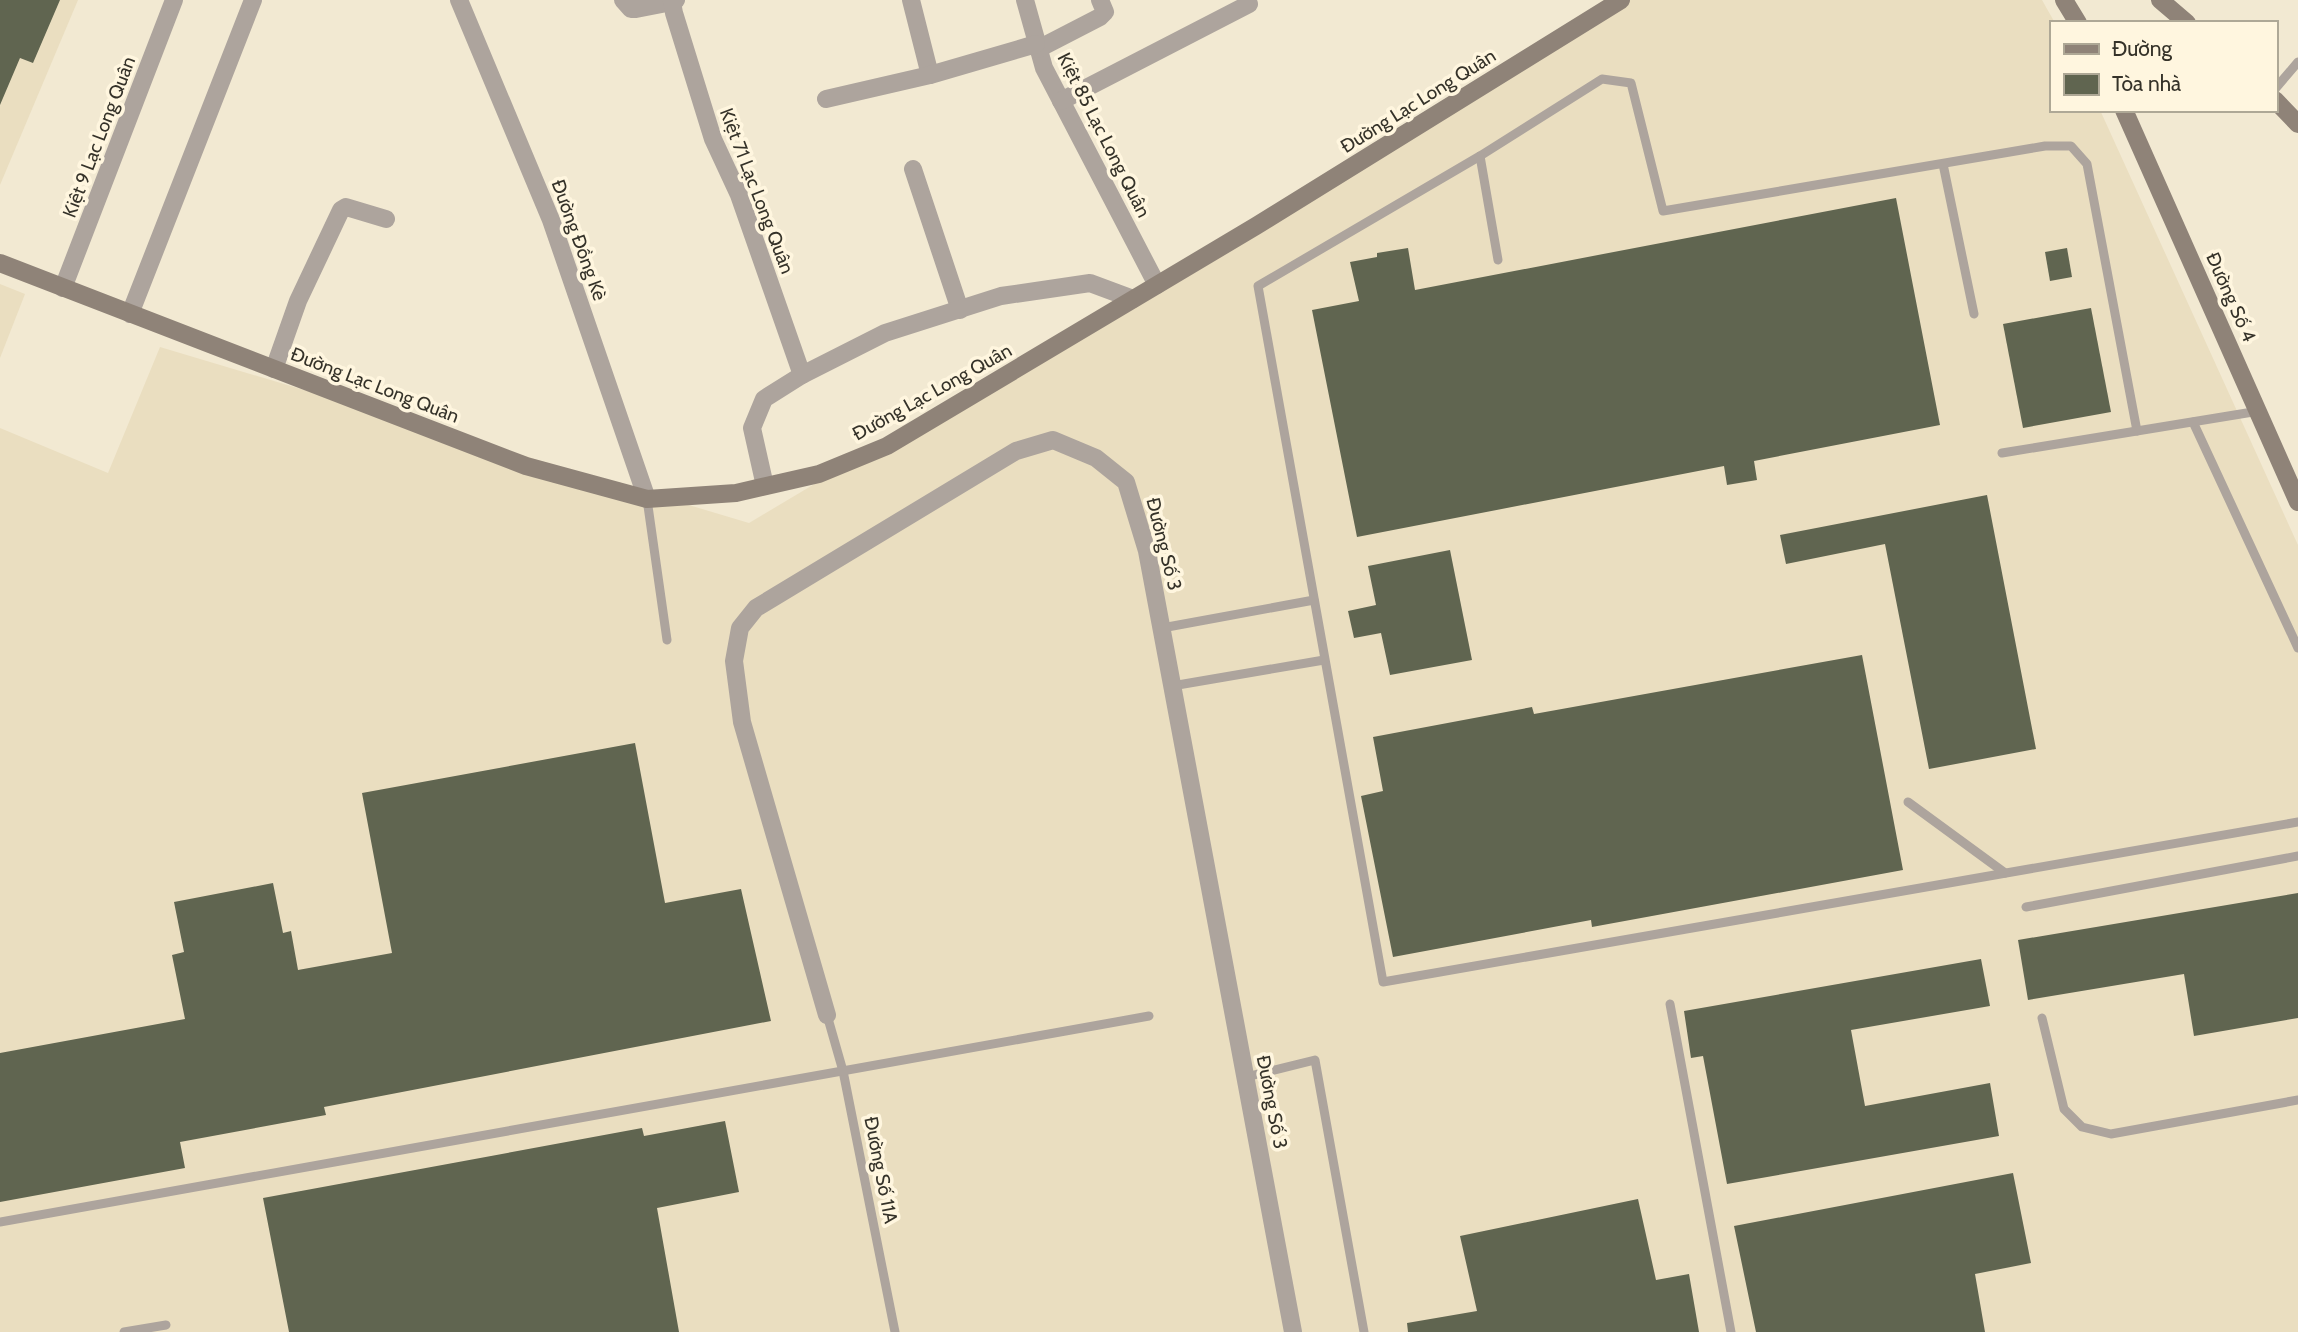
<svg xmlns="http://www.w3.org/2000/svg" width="2298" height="1332" font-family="Cabin,sans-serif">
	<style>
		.built { fill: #eadec0 }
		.building { fill: #606550 }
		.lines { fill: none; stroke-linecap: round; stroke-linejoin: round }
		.lane { stroke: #ada49d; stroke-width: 9 }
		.street { stroke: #ada49d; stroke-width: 18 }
		.secondary { stroke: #8f8378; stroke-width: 18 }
		.labels { text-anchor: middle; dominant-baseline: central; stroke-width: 7; stroke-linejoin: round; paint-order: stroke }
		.street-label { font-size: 19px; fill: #353229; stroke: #fff6df }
	</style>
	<rect width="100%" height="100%" fill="#f2e9d2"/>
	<g class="built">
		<polygon points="0,0 78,0 0,185"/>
		<polygon points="1627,0 2042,0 2055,23 2051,23 2051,110 2100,110 2298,545 2298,1332 0,1332 0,428 108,473 160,347 749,523"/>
		<polygon points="0,284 25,294 0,358"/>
	</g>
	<g class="building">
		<polygon points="0,0 60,0 33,63 20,58 0,105"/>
		<polygon points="1896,198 1940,425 1754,461 1757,480 1727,485 1724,466 1357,537 1312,310 1359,301 1350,262 1377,257 1377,253 1408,248 1415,290"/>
		<polygon points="2067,248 2072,277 2050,281 2045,252"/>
		<polygon points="2091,308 2111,412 2023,428 2003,324"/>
		<polygon points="1987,495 2036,749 1929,769 1885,544 1786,564 1780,535"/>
		<polygon points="1450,550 1472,660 1390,675 1381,633 1354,638 1348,611 1376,605 1368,566"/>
		<polygon points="1862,655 1903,870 1592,927 1591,920 1393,957 1361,796 1383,791 1373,737 1532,707 1534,714"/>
		<polygon points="635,743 665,903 741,889 771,1021 324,1107 326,1115 180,1142 185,1168 0,1202 0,1053 185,1019 172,955 184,952 174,902 273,883 283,933 291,931 298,970 392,953 362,793"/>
		<polygon points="2298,893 2298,1018 2194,1036 2184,974 2028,1000 2018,940"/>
		<polygon points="1981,959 1990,1006 1851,1030 1865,1106 1990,1083 1999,1136 1727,1184 1703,1056 1691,1058 1684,1011"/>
		<polygon points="725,1121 739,1192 657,1208 679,1332 289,1332 263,1198 642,1128 644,1136"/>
		<polygon points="2013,1173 2031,1263 1975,1274 1985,1332 1756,1332 1734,1226"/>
		<polygon points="1638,1199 1656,1280 1689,1274 1699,1332 1408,1332 1407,1323 1477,1311 1460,1236"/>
	</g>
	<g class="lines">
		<g class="lane">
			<polyline points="2275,89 2298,62"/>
			<polyline points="1480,156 1498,260"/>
			<polyline points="1943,164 1974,314"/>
			<polyline points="2193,422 2298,648"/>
			<polyline points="2137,431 2087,164 2071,146 2045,146 1663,211 1631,83 1602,79 1480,156 1258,286 1383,982 2298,822"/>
			<polyline points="2002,453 2259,411"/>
			<polyline points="647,499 667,640"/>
			<polyline points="1162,628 1314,600"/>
			<polyline points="1172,686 1324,660"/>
			<polyline points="1908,802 2005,873"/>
			<polyline points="2026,907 2298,856"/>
			<polyline points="1670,1004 1731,1332"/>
			<polyline points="827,1015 843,1071 895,1332"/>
			<polyline points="2042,1018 2064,1109 2082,1127 2111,1134 2298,1100"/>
			<polyline points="1246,1077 1315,1060 1364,1332"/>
			<polyline points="0,1222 1149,1016"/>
			<polyline points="124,1332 166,1325"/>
		</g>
		<g class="street">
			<polyline points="459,0 551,220 647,499"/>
			<polyline points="623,0 631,9 636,9 672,2"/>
			<polyline points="676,0 672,2 674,13 713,139 739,195 802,375"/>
			<polyline points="911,0 930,75"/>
			<polyline points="1025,0 1044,68 1157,285"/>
			<polyline points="1038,49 1100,17 1105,12 1100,0"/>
			<polyline points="826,99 930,75 1036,44"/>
			<polyline points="1061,101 1249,4"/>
			<polyline points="913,169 960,310"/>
			<polyline points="63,288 174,0"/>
			<polyline points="130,314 253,0"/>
			<polyline points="274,369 298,301 341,210 346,207 386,219"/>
			<polyline points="765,486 752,428 764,399 802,375 885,333 1001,296 1090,283 1133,299"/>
			<polyline points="827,1015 742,722 734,661 740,628 756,608 1016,451 1053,440 1096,458 1126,482 1147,551 1293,1332"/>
		</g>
		<g class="secondary">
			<polyline points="2064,0 2078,23"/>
			<polyline points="2160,0 2187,23"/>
			<polyline points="2275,100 2298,124"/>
			<polyline points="2124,110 2298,502"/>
			<polyline points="0,263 526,466 647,499 736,493 819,474 887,446 1256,226 1621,0"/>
		</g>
	</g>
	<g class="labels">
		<g class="street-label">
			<text transform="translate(1418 101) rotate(-32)">Đường Lạc Long Quân</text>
			<text transform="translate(1104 135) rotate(63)">Kiệt 85 Lạc Long Quân</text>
			<text transform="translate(99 137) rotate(-69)">Kiệt 9 Lạc Long Quân</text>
			<text transform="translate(757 191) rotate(69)">Kiệt 71 Lạc Long Quân</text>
			<text transform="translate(579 240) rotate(70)">Đường Đồng Kè</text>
			<text transform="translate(2231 297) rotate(66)">Đường Số 4</text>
			<text transform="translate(375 385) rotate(21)">Đường Lạc Long Quân</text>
			<text transform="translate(932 392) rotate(-29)">Đường Lạc Long Quân</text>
			<text transform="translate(1164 544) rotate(76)">Đường Số 3</text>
			<text transform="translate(1272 1102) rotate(79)">Đường Số 3</text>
			<text transform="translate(881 1170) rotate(79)">Đường Số 11A</text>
		</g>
	</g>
	<rect x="2050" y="21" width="228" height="91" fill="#fff6df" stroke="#aea896" stroke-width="2"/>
	<rect x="2064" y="44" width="35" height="10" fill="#8f8378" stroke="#aea896" stroke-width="2"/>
	<text x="2112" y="56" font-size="21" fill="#353229">Đường</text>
	<rect x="2064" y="74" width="35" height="21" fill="#606550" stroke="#aea896" stroke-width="2"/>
	<text x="2112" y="91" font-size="21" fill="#353229">Tòa nhà</text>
</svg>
